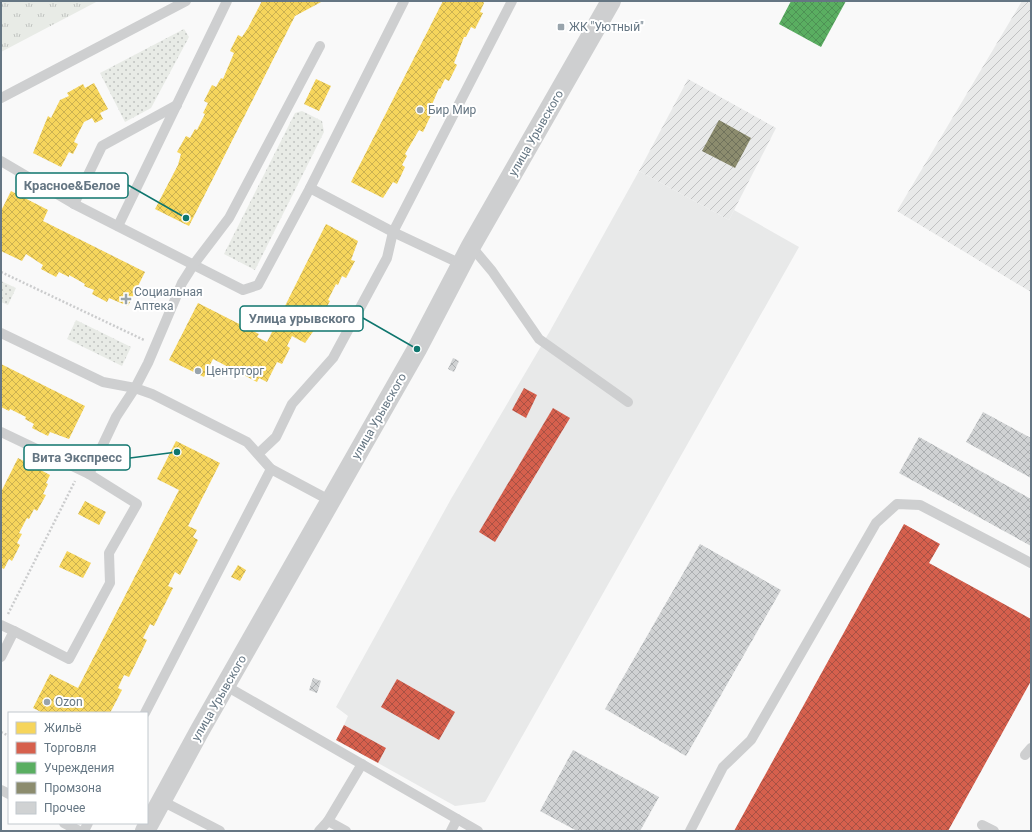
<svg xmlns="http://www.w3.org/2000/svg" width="1032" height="832" font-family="Roboto,sans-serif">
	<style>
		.built { fill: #e8e9e9 }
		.industrial { fill: url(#industrial-furrows) }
		.grass { fill: url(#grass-tufts) }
		.park { fill: url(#park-dots) }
		.homes { fill: url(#homes-cross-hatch) }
		.shops { fill: url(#shops-cross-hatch) }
		.public { fill: url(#public-cross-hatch) }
		.industry { fill: url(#industry-cross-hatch) }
		.building { fill: url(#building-cross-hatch) }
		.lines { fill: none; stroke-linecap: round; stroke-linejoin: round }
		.path { stroke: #cbcccd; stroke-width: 2.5; stroke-dasharray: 2 2; stroke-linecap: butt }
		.service { stroke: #cecfd0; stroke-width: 10 }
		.minor { stroke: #cecfd0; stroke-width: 20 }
		.poi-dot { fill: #99a4ac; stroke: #fff; stroke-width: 1.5 }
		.labels { text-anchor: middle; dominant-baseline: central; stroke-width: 4; stroke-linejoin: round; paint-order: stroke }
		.poi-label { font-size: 12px; fill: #657683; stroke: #fff; text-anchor: start }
		.street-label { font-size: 12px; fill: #657683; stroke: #fff }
		.leader { fill: none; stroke: #0f766e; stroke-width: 1.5 }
		.callout-dot { fill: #0f766e; stroke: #fff; stroke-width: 1.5 }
		.callout { fill: #fff; stroke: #0f766e; stroke-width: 1.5 }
		.callout-label { font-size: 13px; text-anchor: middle; font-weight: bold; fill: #657683 }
	</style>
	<defs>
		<pattern id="industrial-furrows" width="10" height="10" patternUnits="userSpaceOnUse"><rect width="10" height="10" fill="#e8e9e9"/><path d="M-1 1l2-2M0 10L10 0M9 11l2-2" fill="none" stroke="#c0c1c2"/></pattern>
		<pattern id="grass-tufts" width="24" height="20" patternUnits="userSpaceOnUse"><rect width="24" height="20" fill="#e8ebe6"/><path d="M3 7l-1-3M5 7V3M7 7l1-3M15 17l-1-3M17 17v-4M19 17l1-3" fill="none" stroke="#c0c3c0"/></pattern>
		<pattern id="park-dots" width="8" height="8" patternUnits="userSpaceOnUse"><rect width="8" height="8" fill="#e8ebe6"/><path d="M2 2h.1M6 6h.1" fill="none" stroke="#c0c3c0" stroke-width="1.8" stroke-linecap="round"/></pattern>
		<pattern id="homes-cross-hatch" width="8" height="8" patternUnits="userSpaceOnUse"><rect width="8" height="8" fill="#f6d55c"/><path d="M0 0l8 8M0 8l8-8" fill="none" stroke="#cbb151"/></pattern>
		<pattern id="shops-cross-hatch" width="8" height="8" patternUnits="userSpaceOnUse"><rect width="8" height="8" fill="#d6604d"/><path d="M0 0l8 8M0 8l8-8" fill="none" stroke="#a85144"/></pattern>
		<pattern id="public-cross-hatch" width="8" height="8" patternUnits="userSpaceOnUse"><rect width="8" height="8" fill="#5aae61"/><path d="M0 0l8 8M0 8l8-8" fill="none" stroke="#4e9255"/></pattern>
		<pattern id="industry-cross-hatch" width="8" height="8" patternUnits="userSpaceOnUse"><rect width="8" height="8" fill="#8c8c6e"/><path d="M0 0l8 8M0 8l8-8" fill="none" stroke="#70725c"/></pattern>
		<pattern id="building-cross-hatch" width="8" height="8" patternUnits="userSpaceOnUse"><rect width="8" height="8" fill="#d0d2d3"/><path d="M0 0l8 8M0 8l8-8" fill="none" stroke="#acafb1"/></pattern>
	</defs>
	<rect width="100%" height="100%" fill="#f9f9f9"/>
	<polygon class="built" points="639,171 729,220 734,210 799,247 485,802 455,806 378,763 385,748 344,725 348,716 336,707 451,499 550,331"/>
	<g class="industrial">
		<polygon points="1022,1 1031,1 1031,292 897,211"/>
		<polygon points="688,79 776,128 729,220 639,171"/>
	</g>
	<polygon class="grass" points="1,1 98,1 1,52"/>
	<g class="park">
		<polygon points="184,29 189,37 151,108 125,122 100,73"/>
		<polygon points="302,111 322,121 324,132 255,270 224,254 295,113"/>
		<polygon points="1,281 16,288 8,305 1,302"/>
		<polygon points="76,320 131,347 122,366 67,339"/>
	</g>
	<g class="homes">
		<polygon points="262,1 323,1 295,16 189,226 155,209 178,165 181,154 177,152 186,136 190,138 195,129 197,130 205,114 203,113 208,103 204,101 212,85 216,87 221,78 223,79 234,53 230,51 238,35 242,37 248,28"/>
		<polygon points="443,1 483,1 484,3 480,12 483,13 475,29 471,27 466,37 464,37 454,63 457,65 449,81 445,79 440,89 439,88 428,114 431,115 423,132 419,130 405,154 407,156 402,165 405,167 397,184 393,182 383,198 351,182"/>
		<polygon points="316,79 331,86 319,111 304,104"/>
		<polygon points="94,83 108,109 100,113 103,119 95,123 92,118 84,122 74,142 78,144 73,154 69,152 61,167 33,153 48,116 51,118 60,100 69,96 67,93 83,84 85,88"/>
		<polygon points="11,191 48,210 43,221 145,272 128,306 109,298 107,302 92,294 94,290 84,286 85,284 69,275 69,277 59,272 56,277 41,269 43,265 26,254 22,261 1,251 1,211"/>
		<polygon points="326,224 358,241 351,260 355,261 346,278 342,276 338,285 336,284 328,300 330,301 325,310 328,312 320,328 317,326 305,343 292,336 287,346 290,348 282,364 277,362 267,382 259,378 257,382 213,359 204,377 169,360 198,303 259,334 257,337 267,342"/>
		<polygon points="1,364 85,406 69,439 50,432 48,436 32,428 34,424 25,419 26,417 10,409 9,411 1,407"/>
		<polygon points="176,441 220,463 188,526 197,530 193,537 198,540 180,575 175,572 168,586 173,588 154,626 150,624 143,638 147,640 129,677 124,675 118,688 122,690 110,713 43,713 33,708 50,674 78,688 179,490 157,479"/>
		<polygon points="18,458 50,475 46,483 48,484 43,494 46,495 37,511 34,509 29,519 27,518 19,533 22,534 17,543 20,545 12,561 9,559 4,569 2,568 1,570 1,492"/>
		<polygon points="85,501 106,512 99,525 78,514"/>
		<polygon points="67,551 91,563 83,578 59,567"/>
		<polygon points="238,565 246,570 240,581 231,577"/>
	</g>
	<g class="shops">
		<polygon points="524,388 537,395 526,418 512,410"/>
		<polygon points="553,408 570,418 495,542 479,532"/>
		<polygon points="904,524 940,544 929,563 1031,619 1031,681 948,831 734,831"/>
		<polygon points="397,679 455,712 439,740 381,707"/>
		<polygon points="344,725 386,748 378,763 336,740"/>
	</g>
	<polygon class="public" points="791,1 846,1 821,47 779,24"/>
	<polygon class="industry" points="719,120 751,138 735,168 702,151"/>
	<g class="building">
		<polygon points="453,358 459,361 454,372 448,369"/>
		<polygon points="983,412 1031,438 1031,478 966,442"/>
		<polygon points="919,437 1031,499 1031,546 899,473"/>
		<polygon points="700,544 781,590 686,756 605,709"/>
		<polygon points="313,678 321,681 317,693 309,690"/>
		<polygon points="573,750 659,797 640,831 577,831 540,811"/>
	</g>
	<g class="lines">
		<g class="path">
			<polyline points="1,272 144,340"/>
			<polyline points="8,614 75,481"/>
			<polyline points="1,732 9,736"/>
		</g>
		<g class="service">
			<polyline points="1,98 186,1"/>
			<polyline points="1,161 74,204 243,290 258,285 310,188 404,1"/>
			<polyline points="310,188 393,232 461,264"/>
			<polyline points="74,204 102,146 177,105"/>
			<polyline points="118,226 227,1"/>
			<polyline points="471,246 492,271 539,339 628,402"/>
			<polyline points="1,333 103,382 135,388 152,394 247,442 271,469 331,501"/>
			<polyline points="1,432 89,474 116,417 135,388 148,363 182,283 194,264 229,218 320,46"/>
			<polyline points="259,453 276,437 292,404 333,358 387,258 393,232 512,1"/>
			<polyline points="1,625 14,631 1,657"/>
			<polyline points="14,631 69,659 110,583 109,553 137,504 89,474"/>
			<polyline points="226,686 478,831"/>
			<polyline points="145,713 271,469"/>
			<polyline points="1025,755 1031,748"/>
			<polyline points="1,790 9,794"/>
			<polyline points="162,801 220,831"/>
			<polyline points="328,821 346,831"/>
			<polyline points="64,823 79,831"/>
			<polyline points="982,825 994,831"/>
			<polyline points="84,831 88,823"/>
			<polyline points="319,831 328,821 362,764"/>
			<polyline points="451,831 457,819"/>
			<polyline points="690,831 723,767 751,740 876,523 897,504 920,505 1031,563"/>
		</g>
		<polyline class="minor" points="145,831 200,730 417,349 471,246 611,1"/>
	</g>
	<g class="poi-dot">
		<rect x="557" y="23" width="8" height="8" rx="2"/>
		<circle cx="420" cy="110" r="4"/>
		<path d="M124 293h4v4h4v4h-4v4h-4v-4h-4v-4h4z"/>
		<circle cx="198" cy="371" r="4"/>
		<circle cx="47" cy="702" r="4"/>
	</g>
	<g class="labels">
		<g class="poi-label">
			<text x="569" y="27">ЖК "Уютный"</text>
			<text x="428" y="110">Бир Мир</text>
			<text x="134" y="292">Социальная<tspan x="134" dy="14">Аптека</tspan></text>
			<text x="206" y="371">Центрторг</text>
			<text x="55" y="702">Ozon</text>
		</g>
		<g class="street-label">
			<text transform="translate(536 133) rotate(-60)">улица Урывского</text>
			<text transform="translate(379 416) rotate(-60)">улица Урывского</text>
			<text transform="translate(219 698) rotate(-60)">улица Урывского</text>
		</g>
	</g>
	<path class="leader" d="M186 218L128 185M417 349L363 318M177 452L130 458"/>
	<g class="callout-dot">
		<circle cx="186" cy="218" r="4"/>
		<circle cx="417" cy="349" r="4"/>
		<circle cx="177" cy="452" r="4"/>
	</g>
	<g class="callout">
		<rect x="16" y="173" width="112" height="25" rx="4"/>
		<rect x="240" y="306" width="123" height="25" rx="4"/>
		<rect x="24" y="445" width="106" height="25" rx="4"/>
	</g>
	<g class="callout-label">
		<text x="72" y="190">Красное&amp;Белое</text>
		<text x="302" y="323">Улица урывского</text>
		<text x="77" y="462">Вита Экспресс</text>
	</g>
	<rect width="1032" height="832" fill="none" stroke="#657683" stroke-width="4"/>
	<rect x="8" y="712" width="140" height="112" fill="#ffffff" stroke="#c1c8cd"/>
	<rect x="16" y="722" width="20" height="12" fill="#f6d55c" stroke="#c1c8cd"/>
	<text x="44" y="732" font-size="12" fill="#657683">Жильё</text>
	<rect x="16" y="742" width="20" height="12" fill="#d6604d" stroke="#c1c8cd"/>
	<text x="44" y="752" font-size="12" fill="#657683">Торговля</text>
	<rect x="16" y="762" width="20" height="12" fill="#5aae61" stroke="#c1c8cd"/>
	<text x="44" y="772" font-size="12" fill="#657683">Учреждения</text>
	<rect x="16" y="782" width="20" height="12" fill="#8c8c6e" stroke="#c1c8cd"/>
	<text x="44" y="792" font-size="12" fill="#657683">Промзона</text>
	<rect x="16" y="802" width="20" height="12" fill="#d0d2d3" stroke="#c1c8cd"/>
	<text x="44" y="812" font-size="12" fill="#657683">Прочее</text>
</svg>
